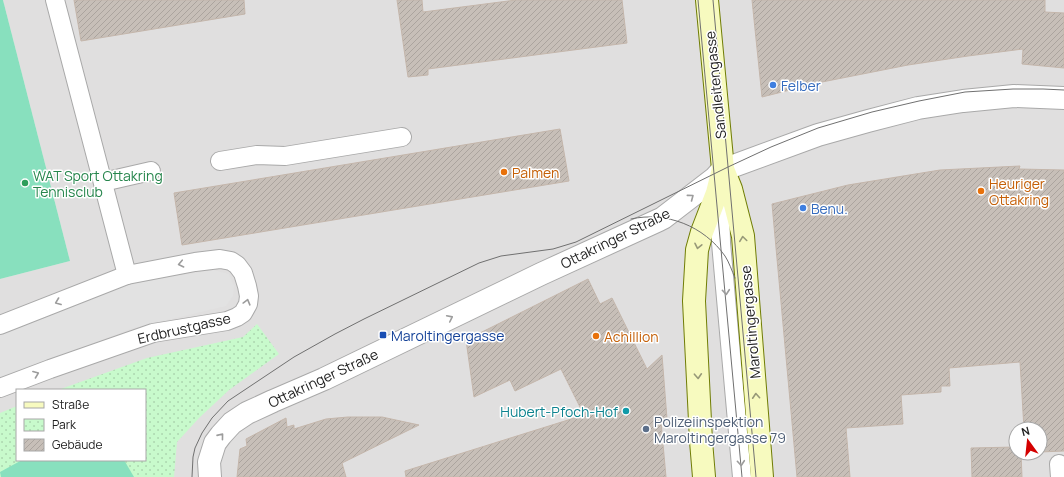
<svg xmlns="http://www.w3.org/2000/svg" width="1064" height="477" font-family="Manrope,sans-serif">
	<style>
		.residential { fill: #e0dfdf; fill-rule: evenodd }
		.park { fill: url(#park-dots) }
		.pitch { fill: #88e0be }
		.parking { fill: #e2e2e2 }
		.building { fill: url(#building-hatch); stroke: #c4b6ab }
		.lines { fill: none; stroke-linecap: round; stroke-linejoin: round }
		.lane-casing { stroke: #a9a9a9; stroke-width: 20 }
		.street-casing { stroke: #a9a9a9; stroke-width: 24 }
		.secondary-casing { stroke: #707d05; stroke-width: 24 }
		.lane { stroke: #fff; stroke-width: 18 }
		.street { stroke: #fff; stroke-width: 22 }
		.secondary { stroke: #f7fabf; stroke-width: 22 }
		.tram { stroke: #707070; stroke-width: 1 }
		.oneway { stroke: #9c9c9c }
		.oneway2 { stroke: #979978 }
		.shop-dot { fill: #3f7fe0; stroke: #fff; stroke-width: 1.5 }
		.food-dot { fill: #e8710a; stroke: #fff; stroke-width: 1.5 }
		.leisure-dot { fill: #2e9e5b; stroke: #fff; stroke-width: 1.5 }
		.transit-dot { fill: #1a4fb4; stroke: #fff; stroke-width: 1.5 }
		.culture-dot { fill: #0f9aa8; stroke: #fff; stroke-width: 1.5 }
		.service-dot { fill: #5c6f8a; stroke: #fff; stroke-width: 1.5 }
		.labels { text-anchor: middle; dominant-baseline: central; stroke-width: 3; stroke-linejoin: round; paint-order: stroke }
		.street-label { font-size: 14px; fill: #222; stroke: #fff }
		.shop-label { font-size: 14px; fill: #366cbe; stroke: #fff; text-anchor: start }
		.food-label { font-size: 14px; fill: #c56008; stroke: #fff; text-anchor: start }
		.leisure-label { font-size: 14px; fill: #27864d; stroke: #fff; text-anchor: start }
		.transit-label { font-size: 14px; fill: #164399; stroke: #fff; text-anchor: start }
		.culture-label { font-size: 14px; fill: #0d838f; stroke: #fff; text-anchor: end }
		.service-label { font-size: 14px; fill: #4e5e75; stroke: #fff; text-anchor: start }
	</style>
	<defs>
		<pattern id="park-dots" width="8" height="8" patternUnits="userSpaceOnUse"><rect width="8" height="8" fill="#c8facc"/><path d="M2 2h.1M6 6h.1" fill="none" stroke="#acd6af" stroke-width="1.8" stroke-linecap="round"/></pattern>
		<pattern id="building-hatch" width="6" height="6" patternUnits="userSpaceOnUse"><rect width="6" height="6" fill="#c7bfb8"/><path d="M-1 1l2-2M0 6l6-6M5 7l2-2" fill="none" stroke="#aba49e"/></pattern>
	</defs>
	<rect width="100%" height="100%" fill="#f2efe9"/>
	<path class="residential" d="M3,0H1064V477H0V279L70,261ZM17,390H145V460H17ZM1016,429H1040V453H1016Z"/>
	<polygon class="park" points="257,324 279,354 229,390 199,418 177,442 174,477 0,477 0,413 17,406 17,460 145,460 145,390 58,390 147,358 243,337"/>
	<g class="pitch">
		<polygon points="0,0 3,0 70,261 0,279"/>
		<polygon points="22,460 124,460 134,477 1,477 0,472"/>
	</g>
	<polygon class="parking" points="214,270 229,274 234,286 233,296 226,306 133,328 0,379 0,331 119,285"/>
	<g class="building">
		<polygon points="74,0 244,0 245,14 81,41"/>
		<polygon points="397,0 422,0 423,12 516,0 622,0 627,43 428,69 428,75 408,77"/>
		<polygon points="752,0 1045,0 1045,12 1064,13 1064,68 1022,64 1023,49 968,56 908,65 822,82 762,97"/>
		<polygon points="560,129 569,181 182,245 174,193"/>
		<polygon points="1020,166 1019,169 1064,170 1064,451 1040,452 1040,429 1024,429 1020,362 949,368 950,386 941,386 941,392 901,395 903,424 846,428 850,477 797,477 772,204 848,185 940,170"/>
		<polygon points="588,279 600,304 612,298 647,369 662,355 667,419 661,422 666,477 406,477 405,471 584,415 561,369 515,391 510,380 474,397 466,340"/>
		<polygon points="348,417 382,417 419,425 342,463 346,477 237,477 240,449 247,446 246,439 286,418 287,427 294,425 294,429 326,419"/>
		<polygon points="1016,447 1016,453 1021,453 1022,477 972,477 971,448"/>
	</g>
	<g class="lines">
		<g class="lane-casing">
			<g id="lane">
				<polyline points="55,0 127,275"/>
				<polyline points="220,161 257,155 285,156 402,137"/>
				<polyline points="103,182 151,171"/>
				<polyline points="720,192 721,243 742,477"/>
				<polyline points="0,325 127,275 195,262 220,259 231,261 237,265 243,273 247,286 249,296 248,304 243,313 237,317 227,321 153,333 50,369 0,388"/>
				<polyline points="1059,464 1060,477"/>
			</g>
		</g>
		<g class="street-casing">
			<polyline id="street" points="210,477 209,462 215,443 221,435 232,423 247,413 273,401 324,379 541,274 659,220 663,218 715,178 723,169 728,168 818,135 868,121 918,108 963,101 1014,96 1064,98"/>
		</g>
		<g class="secondary-casing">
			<g id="secondary">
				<polyline points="707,0 723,169 731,189 743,236 762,477"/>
				<polyline points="704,477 701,441 694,301 697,250 702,232 717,193 723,169"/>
			</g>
		</g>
		<use href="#lane" class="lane"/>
		<use href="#street" class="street"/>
		<use href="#secondary" class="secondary"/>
		<g class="tram">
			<polyline points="698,0 742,477"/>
			<polyline points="713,0 756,477"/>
			<path d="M631,219C666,211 704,226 725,256C729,262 732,271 735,278"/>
			<polyline points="192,477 193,457 195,448 202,433 212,418 228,401 294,357 335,334 364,319 479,263 501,256 553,249 576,242 728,167 771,147 818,128 872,112 919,101 965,92 1013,89 1043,89 1064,90"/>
		</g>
	</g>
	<defs><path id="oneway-chevron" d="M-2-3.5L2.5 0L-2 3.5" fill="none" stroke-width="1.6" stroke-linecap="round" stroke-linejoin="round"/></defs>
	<g class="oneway">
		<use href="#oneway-chevron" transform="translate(691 197) rotate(-37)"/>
		<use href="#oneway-chevron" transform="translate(181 264) rotate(168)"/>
		<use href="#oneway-chevron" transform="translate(726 292) rotate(85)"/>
		<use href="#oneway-chevron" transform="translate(58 302) rotate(159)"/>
		<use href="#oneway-chevron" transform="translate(247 302) rotate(-75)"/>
		<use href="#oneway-chevron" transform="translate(450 318) rotate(-26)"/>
		<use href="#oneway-chevron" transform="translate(36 374) rotate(-21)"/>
		<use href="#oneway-chevron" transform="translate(221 436) rotate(-51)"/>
		<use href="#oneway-chevron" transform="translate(741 463) rotate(85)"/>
	</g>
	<g class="oneway2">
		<use href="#oneway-chevron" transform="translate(743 239) rotate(-98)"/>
		<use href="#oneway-chevron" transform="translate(698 246) rotate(102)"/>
		<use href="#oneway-chevron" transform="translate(698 376) rotate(87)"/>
		<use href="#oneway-chevron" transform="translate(756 396) rotate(-94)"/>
	</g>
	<g class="shop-dot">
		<circle cx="773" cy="85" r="4"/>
		<circle cx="803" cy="208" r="4"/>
	</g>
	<g class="food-dot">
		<circle cx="504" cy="172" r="4"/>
		<circle cx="981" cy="191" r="4"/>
		<circle cx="596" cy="336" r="4"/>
	</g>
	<circle class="leisure-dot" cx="25" cy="183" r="4"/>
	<rect class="transit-dot" x="379" y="331" width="8" height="8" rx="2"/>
	<circle class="culture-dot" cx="626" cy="411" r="4"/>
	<circle class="service-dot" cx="646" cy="429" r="4"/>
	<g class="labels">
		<g class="street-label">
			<text transform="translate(715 85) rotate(-96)">Sandleitengasse</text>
			<text transform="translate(615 238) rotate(-26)">Ottakringer Straße</text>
			<text transform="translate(750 322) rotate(-95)">Maroltingergasse</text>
			<text transform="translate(184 328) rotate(-13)">Erdbrustgasse</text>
			<text transform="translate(323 378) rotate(-25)">Ottakringer Straße</text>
		</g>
		<g class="shop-label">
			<text x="781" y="85">Felber</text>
			<text x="811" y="208">Benu.</text>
		</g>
		<g class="food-label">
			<text x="512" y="172">Palmen</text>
			<text x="989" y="183">Heuriger<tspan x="989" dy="16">Ottakring</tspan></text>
			<text x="604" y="336">Achillion</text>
		</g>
		<g class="leisure-label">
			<text x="33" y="175">WAT Sport Ottakring<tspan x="33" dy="16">Tennisclub</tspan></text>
		</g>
		<g class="transit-label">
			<text x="391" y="335">Maroltingergasse</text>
		</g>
		<g class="culture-label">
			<text x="618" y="411">Hubert-Pfoch-Hof</text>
		</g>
		<g class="service-label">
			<text x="654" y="421">Polizeiinspektion<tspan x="654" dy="16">Maroltingergasse 79</tspan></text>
		</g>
	</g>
	<rect x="16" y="389" width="130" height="72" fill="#ffffff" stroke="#a7a7a7"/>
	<rect x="24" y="402" width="20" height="6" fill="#f7fabf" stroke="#a7a7a7"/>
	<text x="52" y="409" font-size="12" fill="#222222">Straße</text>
	<rect x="24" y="419" width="20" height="12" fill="url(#park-dots)" stroke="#a7a7a7"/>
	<text x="52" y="429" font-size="12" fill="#222222">Park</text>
	<rect x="24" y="439" width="20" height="12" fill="url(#building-hatch)" stroke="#a7a7a7"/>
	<text x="52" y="449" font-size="12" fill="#222222">Gebäude</text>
	<g transform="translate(1028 441) rotate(345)"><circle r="19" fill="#ffffff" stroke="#a7a7a7"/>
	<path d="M0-3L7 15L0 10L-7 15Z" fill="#d40000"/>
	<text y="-6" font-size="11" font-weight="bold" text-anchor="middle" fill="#222222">N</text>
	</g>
</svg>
